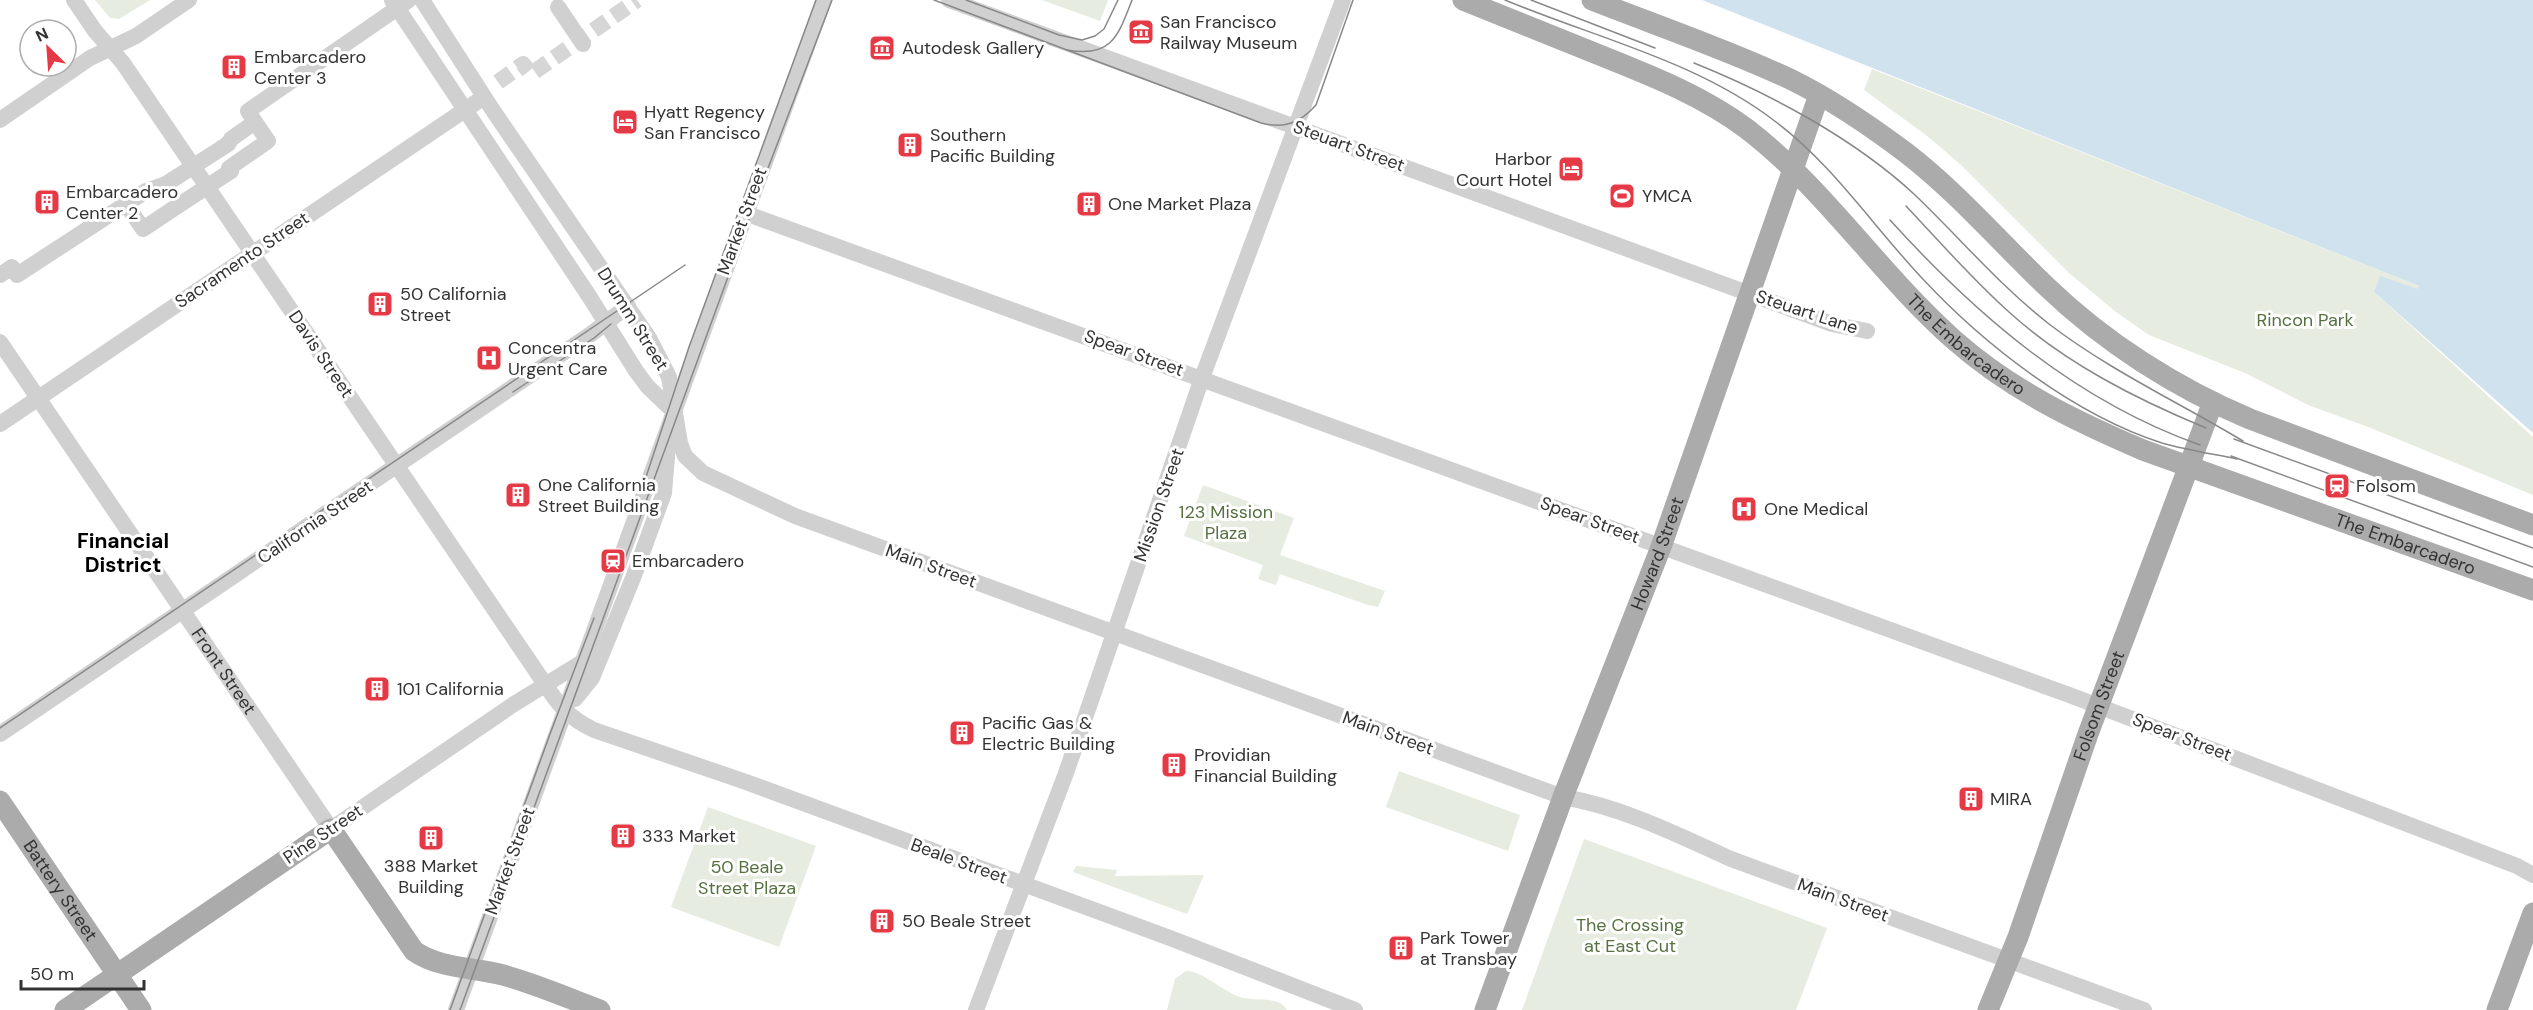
<svg xmlns="http://www.w3.org/2000/svg" width="2533" height="1010" font-family="'DM Sans',sans-serif">
	<style>
		.green { fill: #e6ecdf }
		.water { fill: #cfe2ee }
		.lines { fill: none; stroke-linecap: round; stroke-linejoin: round }
		.minor-tunnel { stroke: #d6d6d6; stroke-width: 16; stroke-dasharray: 16 8; stroke-linecap: butt }
		.minor { stroke: #d0d0d0; stroke-width: 16 }
		.major { stroke: #ababab; stroke-width: 21 }
		.tram { stroke: #888; stroke-width: 1.5 }
		.minor-bridge { stroke: #d0d0d0; stroke-width: 16 }
		.labels { text-anchor: middle; dominant-baseline: central; stroke-width: 6; stroke-linejoin: round; paint-order: stroke }
		.poi-label { font-size: 18px; fill: #333; stroke: #fff; text-anchor: start }
		.street-label { font-size: 18px; fill: #333; stroke: #fff }
		.park-label { font-size: 18px; fill: #56703f; stroke: #fff }
		.quarter-label { font-size: 21px; font-weight: bold; fill: #000; stroke: #fff }
	</style>
	<rect width="100%" height="100%" fill="#fff"/>
	<g class="green">
		<polygon points="95,0 150,0 119,19 110,18"/>
		<polygon points="1042,0 1108,0 1100,21"/>
		<polygon points="1872,69 2419,286 2418,289 2374,292 2533,437 2533,495 2371,428 2308,405 2245,373 2149,335 2116,312 2069,273 1960,164 1926,135 1864,90"/>
		<polygon points="1203,485 1294,518 1280,555 1385,591 1378,607 1368,605 1280,574 1276,585 1258,579 1263,565 1184,536"/>
		<polygon points="1399,771 1520,815 1508,851 1386,807"/>
		<polygon points="708,807 816,846 779,947 671,907"/>
		<polygon points="1584,839 1827,928 1796,1010 1522,1010"/>
		<polygon points="1076,866 1117,870 1115,876 1204,875 1187,914 1073,872"/>
		<path d="M1186,971C1203,971 1222,991 1240,997C1256,1002 1279,995 1287,1010H1167L1175,979Z"/>
	</g>
	<polygon class="water" points="1702,0 2533,0 2533,433 2374,292 2380,276 2417,289 2419,286"/>
	<g class="lines">
		<polyline class="minor-tunnel" points="498,82 523,64 531,74 637,0"/>
		<g class="minor">
			<path d="M74,0L95,31L123,63L532,665C552,694 561,715 594,730L746,782L1170,938L1355,1010"/>
			<polyline points="392,0 589,296 636,371 648,387 669,407 674,409"/>
			<path d="M422,0L492,109L649,338L669,377L680,443L685,456L703,473L795,516L1563,797C1622,807 1676,834 1731,859L2144,1010"/>
			<polyline points="949,0 1832,324 1867,331"/>
			<polyline points="0,120 90,58 136,36 189,0"/>
			<polyline points="228,144 231,139 255,122 248,111 373,25"/>
			<polyline points="231,171 229,168 268,141 255,122"/>
			<polyline points="126,204 143,229 179,205"/>
			<polyline points="745,213 2072,696 2517,866 2533,875"/>
			<polyline points="0,275 12,267 17,275 146,191 166,184"/>
			<path id="s1" d="M0,342L331,829L514,704L584,661"/>
			<polyline points="0,424 484,97"/>
			<polyline points="575,699 592,678 633,578 664,493 668,445"/>
			<polyline points="0,734 591,334 628,306"/>
			<polyline points="456,1010 824,0"/>
			<polyline points="976,1010 1066,773 1202,378 1343,0"/>
		</g>
		<g class="major">
			<path id="s2" d="M1463,0C1509,19 1556,37 1602,56C1652,76 1703,96 1747,129C1825,189 1879,273 1953,339C2009,389 2075,421 2143,450L2533,590"/>
			<path d="M1592,0C1658,26 1726,49 1790,79C1831,99 1869,125 1905,152C1956,191 1999,241 2046,286C2104,342 2176,388 2250,419L2533,525"/>
			<path id="s3" d="M0,801L141,1010"/>
			<path d="M65,1010L331,829L414,951C440,969 473,967 503,975C536,984 568,998 600,1010"/>
			<path id="s4" d="M1485,1010L1563,797L1661,547L1819,95"/>
			<path id="s5" d="M1988,1010L2018,937L2088,734L2213,402"/>
			<polyline points="2497,1010 2533,913"/>
		</g>
		<g class="tram">
			<path d="M934,0L1067,50C1112,58 1118,36 1132,0"/>
			<polyline points="966,0 1059,35 1082,40 1095,36 1104,29 1118,0"/>
			<path d="M1505,0C1596,38 1697,61 1776,122C1833,165 1873,226 1921,277C1983,344 2074,415 2162,443C2186,450 2213,454 2237,459"/>
			<polyline points="1531,0 1655,48"/>
			<path d="M1067,50L1261,123C1284,129 1300,123 1316,105L1353,0"/>
			<path d="M1694,63C1769,93 1855,139 1915,195C1960,238 1999,285 2049,324C2109,370 2178,402 2243,441"/>
			<path d="M1906,206C1940,242 1972,279 2009,312C2065,363 2136,399 2206,428"/>
			<path d="M1890,220C1977,316 2076,401 2200,445"/>
			<polyline points="513,392 594,338 611,324"/>
			<polyline points="2234,439 2533,548"/>
			<polyline points="2231,456 2533,567"/>
			<polyline points="642,489 689,347 816,0"/>
			<polyline points="0,728 685,265"/>
			<polyline points="450,1010 550,734 594,618"/>
			<polyline points="460,1010 762,184 832,0"/>
		</g>
		<g class="minor-bridge">
			<polyline points="558,7 583,44"/>
			<polyline points="373,25 409,0"/>
			<polyline points="166,184 228,144"/>
			<polyline points="179,205 231,171"/>
		</g>
	</g>
	<defs>
		<g id="museum-square" transform="scale(1.35)"><rect x="-9" y="-9" width="18" height="18" rx="4" fill="#e63946" stroke="#fff"/><path d="M0-6L6-3V-2H-6V-3ZM-5-1h2V3h-2ZM-1-1h2V3h-2ZM3-1h2V3H3ZM-6 4H6V6H-6Z" fill="#fff"/></g>
		<g id="building-square" transform="scale(1.35)"><rect x="-9" y="-9" width="18" height="18" rx="4" fill="#e63946" stroke="#fff"/><path d="M-4-6H4V6H1V3H-1V6H-4ZM-2.5-4.3h1.7v1.8h-1.7ZM.8-4.3h1.7v1.8H.8ZM-2.5-1h1.7V.8h-1.7ZM.8-1h1.7V.8H.8Z" fill="#fff"/></g>
		<g id="hotel-square" transform="scale(1.35)"><rect x="-9" y="-9" width="18" height="18" rx="4" fill="#e63946" stroke="#fff"/><path d="M-6-4.5h1.5V1H6V5H4.5V3h-9V5H-6ZM-4 0a1.8 1.8 0 1 1 3.6 0ZM.5 0V-2.5h3Q6-2.5 6 0Z" fill="#fff"/></g>
		<g id="stadium-square" transform="scale(1.35)"><rect x="-9" y="-9" width="18" height="18" rx="4" fill="#e63946" stroke="#fff"/><path d="M0-5a6.5 5 0 1 0 0 10a6.5 5 0 1 0 0-10ZM-3.5-1.8h7v3.6h-7Z" fill="#fff"/></g>
		<g id="hospital-square" transform="scale(1.35)"><rect x="-9" y="-9" width="18" height="18" rx="4" fill="#e63946" stroke="#fff"/><path d="M-5-5h3v3.5h4V-5h3V5h-3V1.5h-4V5h-3Z" fill="#fff"/></g>
		<g id="station-square" transform="scale(1.35)"><rect x="-9" y="-9" width="18" height="18" rx="4" fill="#e63946" stroke="#fff"/><path d="M-3-6H3Q5-6 5-4V2Q5 4 3 4L4.5 6H3L1.5 4h-3L-3 6H-4.5L-3 4Q-5 4-5 2V-4Q-5-6-3-6ZM-3.5-4v3h7v-3ZM-3.5 1v1.5H-2V1ZM2 1v1.5H3.5V1Z" fill="#fff"/></g>
	</defs>
	<g fill-rule="evenodd">
		<use href="#museum-square" x="1141" y="32"/>
		<use href="#museum-square" x="882" y="48"/>
		<use href="#building-square" x="234" y="67"/>
		<use href="#hotel-square" x="625" y="122"/>
		<use href="#building-square" x="910" y="145"/>
		<use href="#hotel-square" x="1571" y="169"/>
		<use href="#stadium-square" x="1622" y="196"/>
		<use href="#building-square" x="47" y="202"/>
		<use href="#building-square" x="1089" y="204"/>
		<use href="#building-square" x="380" y="304"/>
		<use href="#hospital-square" x="489" y="358"/>
		<use href="#station-square" x="2337" y="486"/>
		<use href="#building-square" x="518" y="495"/>
		<use href="#hospital-square" x="1744" y="509"/>
		<use href="#station-square" x="613" y="561"/>
		<use href="#building-square" x="377" y="689"/>
		<use href="#building-square" x="962" y="733"/>
		<use href="#building-square" x="1174" y="765"/>
		<use href="#building-square" x="1971" y="799"/>
		<use href="#building-square" x="623" y="836"/>
		<use href="#building-square" x="431" y="838"/>
		<use href="#building-square" x="882" y="921"/>
		<use href="#building-square" x="1401" y="948"/>
	</g>
	<g class="labels">
		<g class="poi-label">
			<text x="1160" y="22">San Francisco<tspan x="1160" dy="21">Railway Museum</tspan></text>
			<text x="902" y="48">Autodesk Gallery</text>
			<text x="254" y="57">Embarcadero<tspan x="254" dy="21">Center 3</tspan></text>
			<text x="644" y="112">Hyatt Regency<tspan x="644" dy="21">San Francisco</tspan></text>
			<text x="930" y="135">Southern<tspan x="930" dy="21">Pacific Building</tspan></text>
			<text x="1552" y="159" text-anchor="end">Harbor<tspan x="1552" dy="21">Court Hotel</tspan></text>
			<text x="66" y="192">Embarcadero<tspan x="66" dy="21">Center 2</tspan></text>
			<text x="1642" y="196">YMCA</text>
			<text x="1108" y="204">One Market Plaza</text>
			<text x="400" y="294">50 California<tspan x="400" dy="21">Street</tspan></text>
			<text x="508" y="348">Concentra<tspan x="508" dy="21">Urgent Care</tspan></text>
			<text x="538" y="485">One California<tspan x="538" dy="21">Street Building</tspan></text>
			<text x="2356" y="486">Folsom</text>
			<text x="1764" y="509">One Medical</text>
			<text x="632" y="561">Embarcadero</text>
			<text x="397" y="689">101 California</text>
			<text x="982" y="723">Pacific Gas &amp;<tspan x="982" dy="21">Electric Building</tspan></text>
			<text x="1194" y="755">Providian<tspan x="1194" dy="21">Financial Building</tspan></text>
			<text x="1990" y="799">MIRA</text>
			<text x="642" y="836">333 Market</text>
			<text x="431" y="866" text-anchor="middle">388 Market<tspan x="431" dy="21">Building</tspan></text>
			<text x="902" y="921">50 Beale Street</text>
			<text x="1420" y="938">Park Tower<tspan x="1420" dy="21">at Transbay</tspan></text>
		</g>
		<g class="street-label">
			<text transform="translate(1349 146) rotate(20)">Steuart Street</text>
			<text transform="translate(742 221) rotate(-70)">Market Street</text>
			<text transform="translate(242 260) rotate(-34)">Sacramento Street</text>
			<text transform="translate(1807 312) rotate(18)">Steuart Lane</text>
			<text transform="translate(633 319) rotate(58)">Drumm Street</text>
			<text stroke="none"><textPath href="#s2" startOffset="621">The Embarcadero</textPath></text>
			<text transform="translate(1134 353) rotate(20)">Spear Street</text>
			<text transform="translate(321 354) rotate(56)">Davis Street</text>
			<text transform="translate(1159 505) rotate(-71)">Mission Street</text>
			<text transform="translate(1590 520) rotate(20)">Spear Street</text>
			<text transform="translate(315 522) rotate(-34)">California Street</text>
			<text stroke="none"><textPath href="#s2" startOffset="1107">The Embarcadero</textPath></text>
			<text stroke="none"><textPath href="#s4" startOffset="488">Howard Street</textPath></text>
			<text transform="translate(931 566) rotate(20)">Main Street</text>
			<text stroke="none"><textPath href="#s1" startOffset="398">Front Street</textPath></text>
			<text stroke="none"><textPath href="#s5" startOffset="324">Folsom Street</textPath></text>
			<text transform="translate(1388 733) rotate(20)">Main Street</text>
			<text transform="translate(2182 737) rotate(21)">Spear Street</text>
			<text transform="translate(323 834) rotate(-34)">Pine Street</text>
			<text transform="translate(510 861) rotate(-70)">Market Street</text>
			<text transform="translate(959 861) rotate(20)">Beale Street</text>
			<text stroke="none"><textPath href="#s3" startOffset="108">Battery Street</textPath></text>
			<text transform="translate(1843 900) rotate(20)">Main Street</text>
		</g>
		<g class="park-label">
			<text x="2305" y="320">Rincon Park</text>
			<text x="1226" y="512">123 Mission<tspan x="1226" dy="21">Plaza</tspan></text>
			<text x="747" y="867">50 Beale<tspan x="747" dy="21">Street Plaza</tspan></text>
			<text x="1630" y="925">The Crossing<tspan x="1630" dy="21">at East Cut</tspan></text>
		</g>
		<g class="quarter-label">
			<text x="123" y="541">Financial<tspan x="123" dy="24">District</tspan></text>
		</g>
	</g>
	<g transform="translate(48 48) rotate(335)"><circle r="28" fill="#ffffff" stroke="#adadad" stroke-width="1.5"/>
	<path d="M0-4.5L10 22L0 15L-10 22Z" fill="#e63946"/>
	<text y="-9" font-size="16" font-weight="bold" text-anchor="middle" fill="#333333">N</text>
	</g>
	<path d="M21 980v9h123v-9" fill="none" stroke="#333333" stroke-width="3"/>
	<text x="30" y="980" font-size="18" fill="#333333" stroke="#ffffff" stroke-width="4.5" paint-order="stroke">50 m</text>
</svg>
